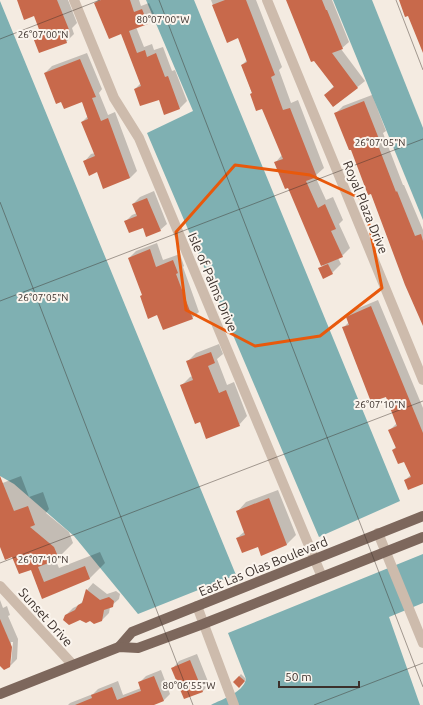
<svg xmlns="http://www.w3.org/2000/svg" width="423" height="705" font-family="Ubuntu,sans-serif">
	<style>
		.water { fill: #7fb0b2 }
		.shadow { fill: #0003; fill-rule: evenodd }
		.building { fill: #c8694b }
		.lines { fill: none; stroke-linecap: round; stroke-linejoin: round }
		.minor { stroke: #cdbbac; stroke-width: 10 }
		.primary { stroke: #7d675c; stroke-width: 10 }
		.marked { fill: none; stroke: #e8590c; stroke-width: 3; stroke-linejoin: round }
		.ticks { fill: none; stroke: #3b302b; stroke-width: 1; stroke-opacity: 0.45 }
		.labels { text-anchor: middle; dominant-baseline: central; stroke-width: 4; stroke-linejoin: round; paint-order: stroke }
		.street-label { font-size: 13px; fill: #3b302b; stroke: #fbf5ee }
		.ticks-label { font-size: 10px; text-anchor: middle; fill: #3b302b; stroke: #fbf5ee; stroke-width: 4; stroke-linejoin: round; paint-order: stroke }
	</style>
	<rect width="100%" height="100%" fill="#f4ebe1"/>
	<g class="water">
		<polygon points="146,0 194,0 400,501 319,537 147,133 193,111"/>
		<polygon points="333,0 372,0 423,128 423,220"/>
		<polygon points="0,1 236,575 138,614 74,536 14,484 0,476"/>
		<path d="M423,554V603L389,617L420,705H211C222,699 243,693 246,679L228,633Z"/>
	</g>
	<g class="shadow">
		<polygon points="18,0 68,0 77,23 72,28 74,34 66,42 34,35 40,29 35,14"/>
		<polygon points="98,0 139,0 141,6 149,3 155,16 148,23 136,27 144,47 152,44 154,50 163,47 172,71 175,70 187,101 180,108 135,89 141,83 122,33 95,3"/>
		<polygon points="211,0 256,0 282,67 279,70 291,103 298,100 324,168 315,176 326,200 333,197 343,220 339,224 350,248 342,256 338,258 341,264 332,273 320,269 323,266 289,187 275,163 282,155 263,108 251,94 252,93 242,65 247,60 238,37 227,41"/>
		<polygon points="288,0 332,0 349,42 341,49 365,81 334,106 325,95 334,86"/>
		<polygon points="87,53 102,89 99,93 108,115 115,112 137,171 130,178 104,187 98,171 85,161 91,154 95,153 82,122 88,116 82,101 62,101 45,73 52,66"/>
		<polygon points="372,95 386,131 383,133 403,185 404,185 423,230 423,324 371,193 336,113 343,106"/>
		<polygon points="154,191 167,224 160,230 125,222 132,215 137,213 133,204 140,197"/>
		<polygon points="157,243 163,260 180,254 184,266 183,267 199,312 192,318 158,314 143,294 129,258 136,251"/>
		<polygon points="378,300 423,408 423,483 405,480 411,475 405,460 393,450 396,447 390,430 397,423 386,396 344,327 349,322 347,317 354,310"/>
		<polygon points="219,344 223,354 217,359 227,385 234,382 247,416 239,425 201,420 181,386 190,377 193,376 187,362 196,353"/>
		<polygon points="21,476 29,497 43,492 49,509 46,513 69,532 73,543 58,558 55,559 59,568 100,552 105,563 90,578 42,597 31,568 13,556 0,544 0,484"/>
		<polygon points="278,490 296,535 287,544 261,554 258,546 237,538 245,531 237,512 246,502"/>
		<polygon points="93,583 107,594 116,591 120,594 119,599 110,607 109,613 102,620 90,620 66,615 73,608 79,605 83,601 87,590"/>
		<path d="M0,600L3,608L7,606L10,615L8,616L18,639L17,659L10,666L0,664ZM11,642H13L11,664L10,662Z"/>
		<polygon points="197,654 209,684 203,691 173,668 179,661"/>
		<polygon points="161,670 170,694 164,700 152,705 68,705 70,703 93,694 98,689 118,681 123,695 141,688 139,683 146,676"/>
		<polygon points="241,674 246,679 239,687 234,682"/>
	</g>
	<g class="building">
		<polygon points="17,0 57,0 70,32 64,34 67,43 39,53 32,35 40,32 34,16 24,20"/>
		<polygon points="101,0 130,0 134,12 142,9 148,24 129,31 137,53 145,50 147,57 156,53 165,77 168,76 180,109 164,115 159,100 140,106 134,89 141,86 121,34 109,39 94,3"/>
		<polygon points="225,0 246,0 275,75 271,77 283,110 290,108 317,177 306,181 318,208 325,204 336,229 331,231 343,257 321,266 288,188 285,189 274,162 283,159 262,109 256,111 250,94 252,93 241,65 247,62 238,38 227,43 212,5"/>
		<polygon points="286,0 322,0 326,10 327,10 343,49 332,53 358,88 333,107 324,95 334,87 314,61 311,62"/>
		<polygon points="399,0 423,0 423,53 408,16 405,17"/>
		<polygon points="80,59 96,97 92,98 101,121 108,118 130,178 103,189 97,172 89,176 83,161 95,156 81,122 88,119 82,102 64,109 61,102 56,104 44,73"/>
		<polygon points="364,101 379,139 376,140 396,192 397,191 415,236 421,234 423,241 423,326 405,285 371,194 368,195 351,150 349,150 334,113"/>
		<polygon points="147,198 161,231 146,237 143,228 129,233 124,221 137,216 132,204"/>
		<polygon points="150,249 156,267 173,260 178,273 176,274 193,319 163,330 157,315 148,319 140,296 142,295 128,258"/>
		<polygon points="328,264 333,274 323,279 318,268"/>
		<polygon points="371,306 423,433 423,484 408,490 404,480 411,477 404,462 398,464 392,450 396,448 388,430 397,426 386,397 371,402 342,327 349,325 346,317"/>
		<polygon points="211,352 215,363 208,366 219,393 226,390 240,426 206,439 200,422 195,424 180,385 193,380 186,361"/>
		<polygon points="0,476 14,511 28,506 35,525 30,527 54,547 59,559 38,567 44,582 85,566 90,579 42,599 31,570 19,574 12,557 5,560 0,547"/>
		<polygon points="269,498 287,545 261,556 258,547 242,553 236,538 245,535 236,511"/>
		<polygon points="86,589 100,600 109,597 114,601 113,607 104,610 102,621 94,624 90,621 86,623 80,620 69,625 63,620 65,615 75,610 78,605 82,603"/>
		<polygon points="0,619 12,647 10,667 4,670 0,666"/>
		<polygon points="190,660 203,692 184,699 171,668"/>
		<polygon points="154,676 164,701 154,705 75,705 92,698 91,695 112,687 117,700 141,691 138,682"/>
		<polygon points="239,676 245,681 239,688 233,682"/>
	</g>
	<g class="lines">
		<g class="minor">
			<polyline points="74,0 114,98 139,138 322,577"/>
			<polyline points="267,0 423,380"/>
			<polyline points="378,533 423,643"/>
			<polyline points="0,586 73,665"/>
			<polyline points="197,606 234,705"/>
		</g>
		<g class="primary">
			<polyline points="119,647 132,632 423,516"/>
			<polyline points="0,694 119,647 138,648 203,624 423,537"/>
		</g>
	</g>
	<path class="marked" d="M235,165L310,175L364,200L382,288L320,336L255,346L186,310L176,232Z"/>
	<path class="ticks" d="M159,0L423,687M396,0L423,70M0,39L100,0M0,202L193,705M0,301L423,139M0,563L423,401M314,705L423,663"/>
	<g class="labels">
		<g class="street-label">
			<text transform="translate(366 207) rotate(68)">Royal Plaza Drive</text>
			<text transform="translate(213 282) rotate(67)">Isle of Palms Drive</text>
			<text transform="translate(263 566) rotate(-22)">East Las Olas Boulevard</text>
			<text transform="translate(46 617) rotate(48)">Sunset Drive</text>
		</g>
	</g>
	<g class="ticks-label">
		<text x="163" y="23">80°07'00"W</text>
		<text x="43" y="38">26°07'00"N</text>
		<text x="380" y="146">26°07'05"N</text>
		<text x="43" y="301">26°07'05"N</text>
		<text x="380" y="408">26°07'10"N</text>
		<text x="43" y="563">26°07'10"N</text>
		<text x="189" y="689">80°06'55"W</text>
	</g>
	<path d="M279 681v6h80v-6" fill="none" stroke="#3b302b" stroke-width="2"/>
	<text x="285" y="681" font-size="12" fill="#3b302b" stroke="#fbf5ee" stroke-width="3" paint-order="stroke">50 m</text>
</svg>
